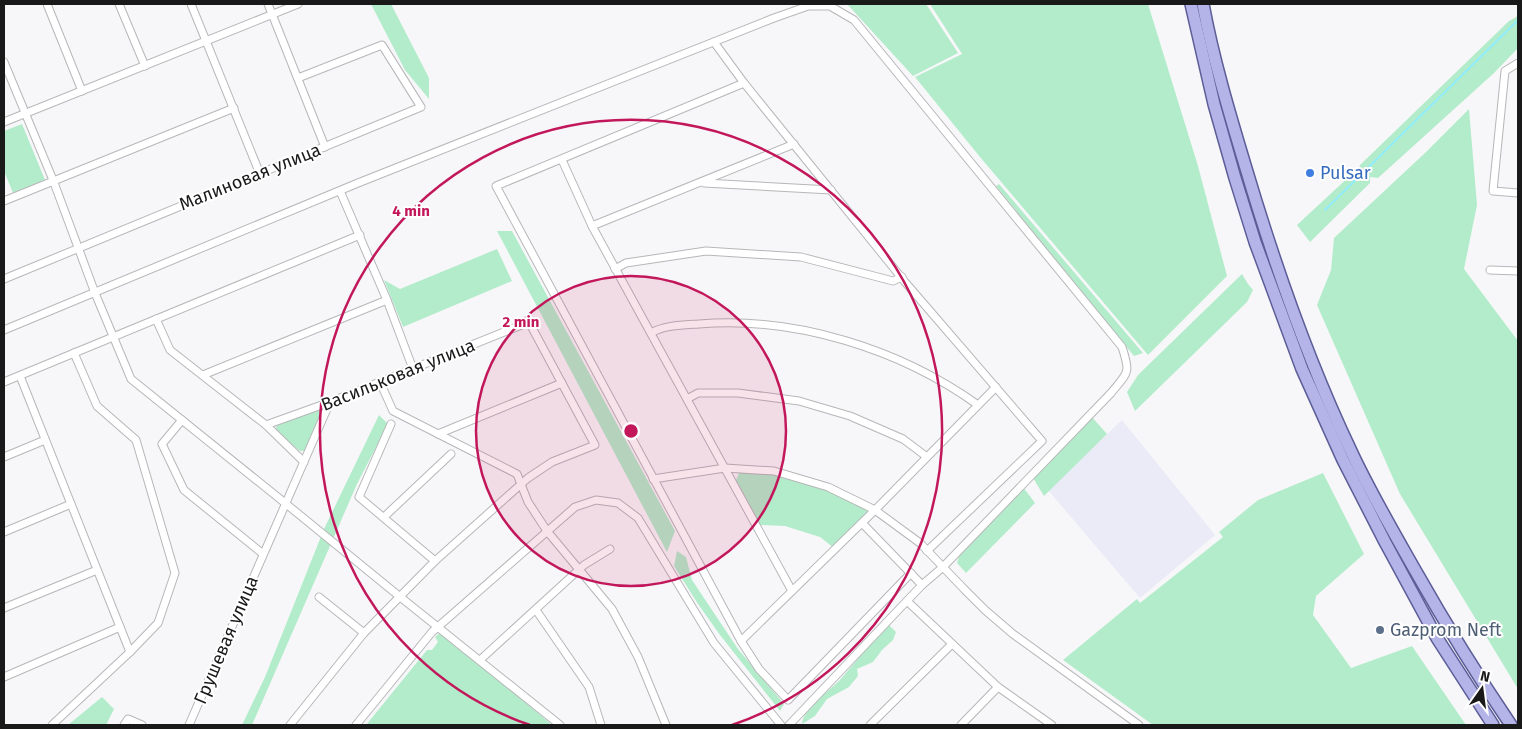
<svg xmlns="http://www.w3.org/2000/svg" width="1522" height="729" font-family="'Fira Sans',sans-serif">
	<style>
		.built { fill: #eaebf6 }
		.green { fill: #b3ecca }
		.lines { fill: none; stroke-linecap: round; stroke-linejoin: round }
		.stream { stroke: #91ecfc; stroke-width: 2 }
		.street-casing { stroke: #b7b7ba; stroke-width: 9 }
		.primary-casing { stroke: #5d5d97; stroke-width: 14 }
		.street { stroke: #fff; stroke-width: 7 }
		.primary { stroke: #b4b4e9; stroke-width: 11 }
		.ring { fill: none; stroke: #c2185b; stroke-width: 2.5 }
		.shop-dot { fill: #3f7fe0; stroke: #fff; stroke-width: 2 }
		.service-dot { fill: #5c6f8a; stroke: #fff; stroke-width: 2 }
		.labels { text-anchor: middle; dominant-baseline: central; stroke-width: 4; stroke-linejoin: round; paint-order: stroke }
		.shop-label { font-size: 18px; fill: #366cbe; stroke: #fff; text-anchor: start }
		.street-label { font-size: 18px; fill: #19191a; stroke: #fff }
		.service-label { font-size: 18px; fill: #4e5e75; stroke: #fff; text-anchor: start }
		.centre { fill: #c2185b; stroke: #fff; stroke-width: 2.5 }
		.ring-label { font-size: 15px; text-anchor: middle; font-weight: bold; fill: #c2185b; stroke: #fff; stroke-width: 4; stroke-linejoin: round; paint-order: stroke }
	</style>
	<rect width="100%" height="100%" fill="#f7f7fa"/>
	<polygon class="built" points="1122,420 1215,535 1140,598 1048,490"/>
	<g class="green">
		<polygon points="371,4 391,4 429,78 429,99 405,70"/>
		<polygon points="847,4 926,4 958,53 913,76"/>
		<polygon points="930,4 1148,4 1198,166 1227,276 1148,355 980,157 915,77 962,54"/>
		<polygon points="1518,16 1518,48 1494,73 1378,178 1370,177 1370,183 1310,242 1297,225 1353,173 1358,174 1360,165 1509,21"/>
		<polygon points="1469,109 1477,205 1464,269 1518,341 1518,689 1400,494 1317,305 1331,270 1334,238 1425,153"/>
		<polygon points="22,124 45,180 13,193 4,171 4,131"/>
		<polygon points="999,184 1143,353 1134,356 996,186"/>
		<polygon points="497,231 512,231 675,531 667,552"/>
		<polygon points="497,249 512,281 403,327 384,280 400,289"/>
		<polygon points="1242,274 1248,284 1253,290 1247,302 1135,411 1127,392 1138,375"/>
		<polygon points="315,409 320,410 322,415 305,451 300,451 277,432 276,427 279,423"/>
		<polygon points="379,415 388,424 357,484 252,725 242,725 265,677 324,529"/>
		<polygon points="1090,415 1107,434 1044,496 1033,478"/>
		<polygon points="740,471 767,473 812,483 865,507 868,514 834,548 820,537 785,526 760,525 736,480"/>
		<polygon points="1323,473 1364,554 1316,596 1313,615 1351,668 1412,646 1466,725 1153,725 1063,660 1137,599 1140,603 1223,537 1219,532 1258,500"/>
		<polygon points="1023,487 1035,503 966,573 957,563 962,547"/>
		<polygon points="677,551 686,557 692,580 738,649 784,704 780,711 720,635 698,604 674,566"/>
		<path d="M887,623L896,632L893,640L882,650L873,662L857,669L858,676L849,687L827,699L815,716L802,724C804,707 828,692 839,681C856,662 871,642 887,623Z"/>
		<polygon points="440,633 447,637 552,725 366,725 427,650 432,650 438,642 435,637"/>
		<polygon points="102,697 114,709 106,725 68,725"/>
	</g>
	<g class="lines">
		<polyline class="stream" points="1325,210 1518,20"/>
		<g class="street-casing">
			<g id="street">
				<polyline points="47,4 82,91"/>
				<polyline points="119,4 145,66"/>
				<polyline points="191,4 260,174"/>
				<polyline points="268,4 325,147"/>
				<polyline points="714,42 744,83"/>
				<polyline points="4,62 53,180 95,293 131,379 285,503 399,596 560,725"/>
				<polyline points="1518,63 1505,71 1493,191 1518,193"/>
				<polyline points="4,122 298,4"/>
				<polyline points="562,160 592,226 792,591"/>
				<polyline points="704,183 831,190"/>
				<polyline points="340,191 387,300 413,369"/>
				<polyline points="4,201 234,108"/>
				<polyline points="592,226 794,144"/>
				<polyline points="615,269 626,263 706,251 801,257 893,281 902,277"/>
				<polyline points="1490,270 1518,271"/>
				<polyline points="4,279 421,107 382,45 298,78"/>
				<polyline points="156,319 170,350 266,425 304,462"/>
				<path d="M4,330L358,183L774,18L808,6H830L854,20L1122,347C1131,374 1128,372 1111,393L943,567L922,585L789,725"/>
				<path d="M651,333C664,325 683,325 699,324C795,316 900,349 978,405"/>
				<polyline points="74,353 97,406 136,440 175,573 158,623 130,652"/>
				<polyline points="203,375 387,300"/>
				<polyline points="20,376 130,652 52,725"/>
				<polyline points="4,382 360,235"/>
				<polyline points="380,382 393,411 517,474 528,502 547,531 612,609 638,657 666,725"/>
				<polyline points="687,399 698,393 738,393 799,401 850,416 903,439 927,457"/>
				<polyline points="182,420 162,444 184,490 263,554"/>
				<polyline points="391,424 359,497 435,561"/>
				<polyline points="266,425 330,402 529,322 595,445 552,462 528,478 435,561 364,633 290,725"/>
				<polyline points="438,434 562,383"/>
				<polyline points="4,457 45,440"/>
				<polyline points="653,479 725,468 774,471 828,487 875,510 920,543 964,589 985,610 1013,634 1139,725"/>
				<polyline points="384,517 451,454"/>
				<polyline points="862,523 922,585"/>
				<polyline points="4,532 71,504"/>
				<polyline points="911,573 788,700 759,669 741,641 496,186 744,83 905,282 1042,441 927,551"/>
				<polyline points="319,597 364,633"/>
				<polyline points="907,601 998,687 1052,725"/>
				<polyline points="4,608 97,570"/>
				<polyline points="536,610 589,687 601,725"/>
				<polyline points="741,641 875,510 996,387"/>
				<polyline points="480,660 584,565 610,549"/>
				<polyline points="4,677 120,627"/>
				<polyline points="124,725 128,719 142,725"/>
				<polyline points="189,725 330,402"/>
				<polyline points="356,725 432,632 575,507 596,500 618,503 638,518 714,643 781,725"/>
				<polyline points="870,725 952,644"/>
				<polyline points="961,725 998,687"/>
			</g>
		</g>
		<g class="primary-casing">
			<g id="primary">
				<polyline points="1191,4 1214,104 1235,178 1255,242 1302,369 1343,460 1385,542 1437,638 1493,725"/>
				<path d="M1203,4C1213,58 1229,112 1245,165C1274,263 1307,359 1351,451C1370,492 1393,531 1415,570C1445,623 1477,675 1511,725"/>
			</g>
		</g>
		<use href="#street" class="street"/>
		<use href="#primary" class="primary"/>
	</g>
	<circle cx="631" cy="431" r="155" fill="#c2185b" fill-opacity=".12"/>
	<g class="ring">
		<circle cx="631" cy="431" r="155"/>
		<path d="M530 725A311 311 0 1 1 732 725"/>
	</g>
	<circle class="shop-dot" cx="1310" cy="173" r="5"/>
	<circle class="service-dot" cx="1380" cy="630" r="5"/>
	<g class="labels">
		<g class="shop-label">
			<text x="1320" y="173">Pulsar</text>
		</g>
		<g class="street-label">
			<text transform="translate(250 177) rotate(-22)">Малиновая улица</text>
			<text transform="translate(398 375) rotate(-22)">Васильковая улица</text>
			<text transform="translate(226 640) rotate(-67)">Грушевая улица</text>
		</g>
		<g class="service-label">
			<text x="1390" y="630">Gazprom Neft</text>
		</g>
	</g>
	<circle cx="631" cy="431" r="8" class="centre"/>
	<g class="ring-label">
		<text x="411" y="216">4 min</text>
		<text x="521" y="327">2 min</text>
	</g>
	<rect width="1522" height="729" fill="none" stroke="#19191a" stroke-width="10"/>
	<g transform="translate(1482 689) rotate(14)" stroke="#ffffff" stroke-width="4" paint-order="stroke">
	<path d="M0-4L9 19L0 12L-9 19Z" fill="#19191a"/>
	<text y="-8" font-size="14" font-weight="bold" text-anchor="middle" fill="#19191a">N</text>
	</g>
</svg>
